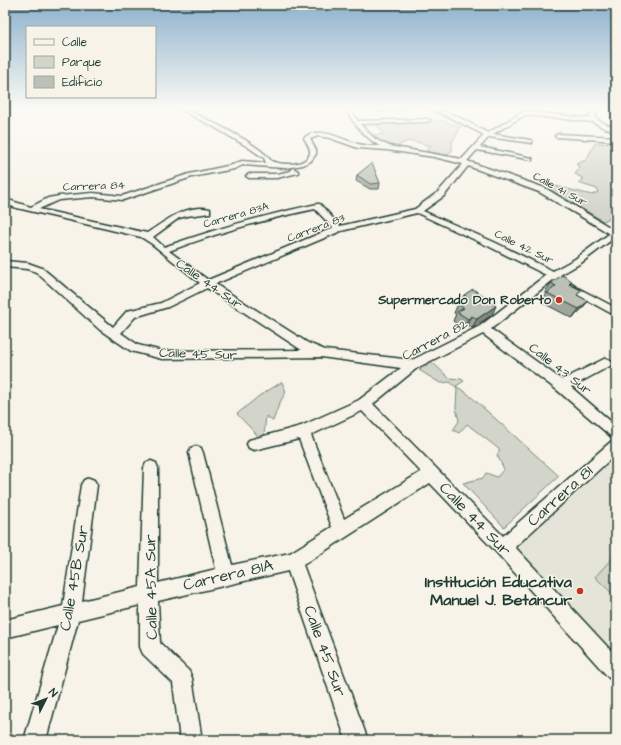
<svg xmlns="http://www.w3.org/2000/svg" width="621" height="745" font-family="'Architects Daughter',sans-serif">
	<style>
		.built { fill: #e5e4d9 }
		.green { fill: #d3d5ca; stroke: #79897f }
		.lines { fill: none; stroke-linecap: round; stroke-linejoin: round }
		.minor-casing { stroke: #1f3d34; stroke-width: 3 }
		.tertiary-casing { stroke: #1f3d34; stroke-width: 3 }
		.minor { fill: #f7f3e8; fill-rule: evenodd }
		.tertiary { fill: #f7f3e8; fill-rule: evenodd }
		.wall { fill: #a1a69d; stroke: #1f3d34 }
		.shaded-wall { fill: #83877f; stroke: #1f3d34 }
		.building { fill: #bbc1b6; stroke: #1f3d34 }
		.poi-dot { fill: #c8321e; stroke: #f7f3e8; stroke-width: 1.5 }
		.labels { text-anchor: middle; dominant-baseline: central; stroke-width: 3; stroke-linejoin: round; paint-order: stroke }
		.far-street-label { font-size: 11px; fill: #1f3d34; stroke: #f7f3e8 }
		.street-label { font-size: 13px; fill: #1f3d34; stroke: #f7f3e8 }
		.poi-label { font-size: 13px; font-weight: bold; fill: #1f3d34; stroke: #f7f3e8; text-anchor: end }
		.near-street-label { font-size: 16px; fill: #1f3d34; stroke: #f7f3e8 }
		.near-poi-label { font-size: 16px; font-weight: bold; fill: #1f3d34; stroke: #f7f3e8; text-anchor: end }
	</style>
	<rect width="100%" height="100%" fill="#f7f3e8"/>
	<filter id="ink" filterUnits="userSpaceOnUse"><feTurbulence type="fractalNoise" baseFrequency=".025" numOctaves="2"/><feDisplacementMap in="SourceGraphic" scale="8" xChannelSelector="R" yChannelSelector="G"/><feConvolveMatrix kernelMatrix="1 2 1 2 8 2 1 2 1" color-interpolation-filters="sRGB"/></filter>
	<g filter="url(#ink)">
		<polygon class="built" points="616,450 616,650 607,661 503,547"/>
		<g class="green">
			<path d="M444,121L461,127L457,129L459,131L452,142V151L446,155L426,151L431,146C417,143 410,137 397,147L381,142L374,135L384,134L380,128L372,123Z"/>
			<polygon points="595,143 616,144 616,216 603,221 549,189 555,186 592,195 598,192 597,189 578,183 584,179 575,174 580,168 576,164 586,160"/>
			<polygon points="433,363 449,378 461,379 464,381 456,386 468,394 559,476 504,527 463,483 483,478 486,473 497,477 504,469 497,455 500,450 467,424 459,433 453,430 459,421 456,408 457,388 450,382 440,383 419,370"/>
			<polygon points="282,382 286,392 279,404 273,421 266,416 264,435 259,437 237,414 259,396"/>
			<polygon points="616,554 616,597 595,577"/>
		</g>
		<g class="lines">
			<g class="minor-casing">
				<g id="minor">
					<path d="M177,108H183C203,118 261,144 271,161C281,165 307,167 310,153C311,149 306,142 304,138C319,125 342,140 358,144C365,146 372,146 380,146C364,137 354,124 345,108H349L358,121L429,119L430,120L427,122L360,124L375,139L389,146L462,159L484,135L449,117L426,108C447,108 469,123 488,133L524,111L595,119V121L593,122L525,115L493,134L530,140L532,141V143L489,137L480,147L532,158V160L477,150L467,161L545,188L616,231V239L614,238L581,263L560,275L576,287L616,308V316L570,291L553,280L491,329L562,380L606,358L610,360L612,363L610,366L571,387L616,426V454L515,547L616,656V681L609,678L497,553L430,483L303,565L368,740H346L288,571L158,601L160,643L189,671L192,678L202,740H180L173,683L143,654L140,647V605L78,620L46,740H24L58,625L5,638V620L63,606L81,485L84,480L89,478L94,480L97,485L82,601L140,587L144,468L146,463L151,461L156,463L158,468V583L216,569L189,453L191,448L196,446L201,448L203,453L232,565L290,553L332,527L299,439L254,450L249,448L247,444L249,440L301,426L359,400L401,368L321,357L162,359L131,351L100,330L36,272L27,269L5,267V261L28,263L42,268L113,327L127,311L161,303L200,283L152,244L141,237L17,208L5,204V199L31,207L48,198L59,196L93,193L122,196L189,174L232,165L242,161L266,163L264,158L248,147L214,127ZM318,136L330,138L358,148L387,150L434,157L463,164L438,192L415,209L340,226L320,204H317C265,215 215,229 164,247L153,237L179,218L187,216L210,213V209C185,204 166,221 147,233L39,209L59,200L93,197L123,200L192,177L234,169L243,165L285,168L303,165L311,161L316,154V150L310,139ZM468,166L539,192L602,229L609,234L575,259L553,271L494,242L423,211L444,196ZM315,209L333,228L208,280L169,251C217,233 265,219 315,209ZM417,213L488,246L546,275L480,326L412,360L325,350L308,343L215,284L341,231ZM207,288L300,349L302,350L162,351L138,345L121,333L135,317L168,307ZM483,334L557,390L614,439L503,536L373,404L417,368ZM362,411L421,472L344,519L311,435Z"/>
					<polygon points="386,108 408,108 380,111 378,110"/>
					<polygon points="558,134 616,137 616,141 556,137 555,136"/>
					<polygon points="293,168 298,171 298,173 277,178 249,178 246,176 249,174 277,174 291,171 291,169"/>
				</g>
			</g>
			<g class="tertiary-casing">
				<polygon id="tertiary" points="594,108 600,108 595,116 596,119 608,125 616,127 616,131 604,128 591,121 589,116"/>
			</g>
			<use href="#minor" class="minor"/>
			<use href="#tertiary" class="tertiary"/>
		</g>
		<g class="wall">
			<polygon points="357,175 380,183 379,189 370,189 356,181"/>
			<polygon points="572,281 570,284 581,290 577,295 588,301 581,310 572,318 541,302 547,293 545,292 551,283"/>
			<polygon points="464,295 492,315 472,328 468,325 463,328 453,321 456,314 454,313 458,304 460,302"/>
		</g>
		<g class="shaded-wall">
			<polygon points="588,301 581,310 572,318 579,309"/>
			<polygon points="496,306 492,315 472,328 477,319"/>
			<polygon points="472,316 468,325 463,328 468,319"/>
		</g>
		<g class="building">
			<polygon points="372,163 380,183 370,184 357,175"/>
			<polygon points="562,275 572,281 569,284 581,290 577,295 588,301 579,309 547,293 556,286 551,283"/>
			<polygon points="473,289 496,306 477,319 472,316 468,319 457,312 464,308 458,304 468,298 464,295"/>
		</g>
	</g>
	<linearGradient id="sky" x2="0" y2="1"><stop stop-color="#8db1cc"/><stop offset="0.51" stop-color="#fbfaf5"/><stop offset="1" stop-color="#fbfaf5" stop-opacity="0"/></linearGradient>
	<rect width="621" height="212" fill="url(#sky)"/>
	<g class="poi-dot">
		<circle cx="559" cy="300" r="4"/>
		<circle cx="580" cy="591" r="4"/>
	</g>
	<g class="labels">
		<g class="far-street-label">
			<text transform="translate(94 186) rotate(-2)">Carrera 84</text>
			<text transform="translate(560 189) rotate(28)">Calle 41 Sur</text>
			<text transform="translate(236 215) rotate(-16)">Carrera 83A</text>
			<text transform="translate(316 228) rotate(-21)">Carrera 83</text>
			<text transform="translate(524 247) rotate(26)">Calle 42 Sur</text>
		</g>
		<g class="street-label">
			<text transform="translate(209 284) rotate(35)">Calle 44 Sur</text>
			<text transform="translate(435 340) rotate(-28)">Carrera 82</text>
			<text transform="translate(198 354) rotate(2)">Calle 45 Sur</text>
			<text transform="translate(560 369) rotate(38)">Calle 43 Sur</text>
		</g>
		<g class="poi-label">
			<text x="551" y="300">Supermercado Don Roberto</text>
		</g>
		<g class="near-street-label">
			<text transform="translate(560 496) rotate(-42)">Carrera 81</text>
			<text transform="translate(475 519) rotate(46)">Calle 44 Sur</text>
			<text transform="translate(228 575) rotate(-13)">Carrera 81A</text>
			<text transform="translate(74 578) rotate(-80)">Calle 45B Sur</text>
			<text transform="translate(151 587) rotate(-91)">Calle 45A Sur</text>
			<text transform="translate(325 651) rotate(70)">Calle 45 Sur</text>
		</g>
		<g class="near-poi-label">
			<text x="572" y="582">Institución Educativa<tspan x="572" dy="18">Manuel J. Betancur</tspan></text>
		</g>
	</g>
	<rect width="621" height="745" fill="none" stroke="#f7f3e8" stroke-width="20"/>
	<rect x="10" y="10" width="601" height="725" fill="none" stroke="#1f3d34" stroke-width="1.5" filter="url(#ink)"/>
	<rect x="26" y="26" width="130" height="72" fill="#f7f3e8" stroke="#a1aaa0"/>
	<rect x="34" y="39" width="20" height="6" fill="#f7f3e8" stroke="#a1aaa0"/>
	<text x="62" y="46" font-size="12" fill="#1f3d34">Calle</text>
	<rect x="34" y="56" width="20" height="12" fill="#d3d5ca" stroke="#a1aaa0"/>
	<text x="62" y="66" font-size="12" fill="#1f3d34">Parque</text>
	<rect x="34" y="76" width="20" height="12" fill="#bbc1b6" stroke="#a1aaa0"/>
	<text x="62" y="86" font-size="12" fill="#1f3d34">Edificio</text>
	<g transform="translate(46 699) rotate(48)" stroke="#f7f3e8" stroke-width="3" paint-order="stroke">
	<path d="M0-3L7 15L0 10L-7 15Z" fill="#1f3d34"/>
	<text y="-6" font-size="11" font-weight="bold" text-anchor="middle" fill="#1f3d34">N</text>
	</g>
</svg>
